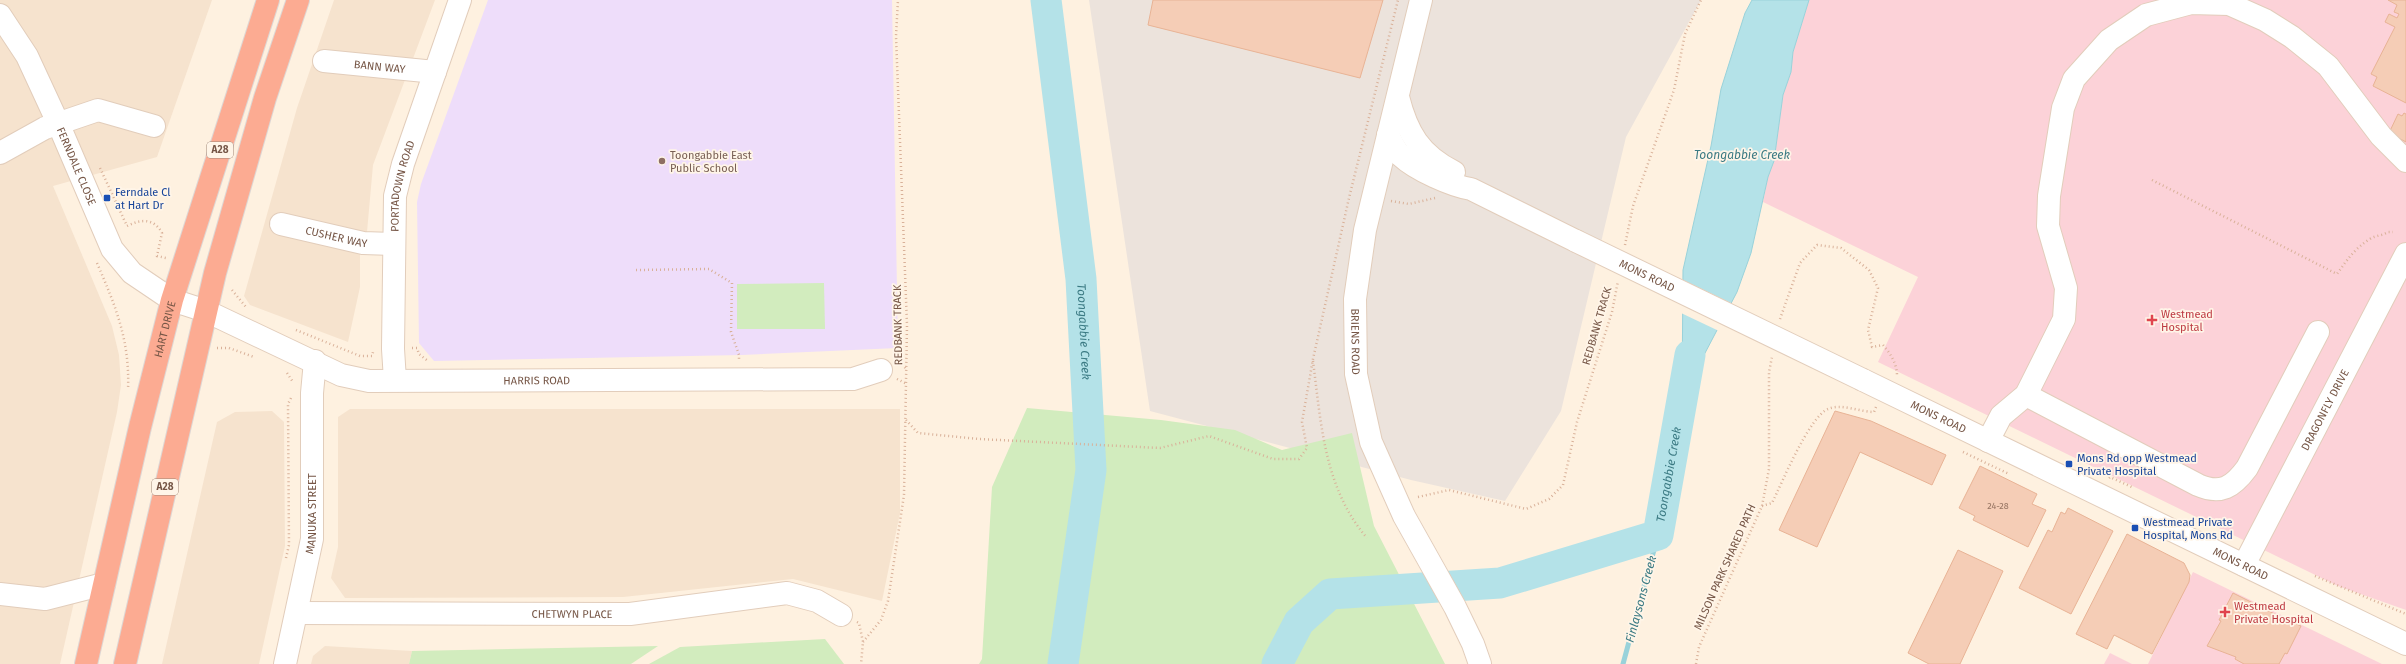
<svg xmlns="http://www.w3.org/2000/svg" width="2406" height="664" font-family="'Fira Sans',sans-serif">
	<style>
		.residential { fill: #f6e3ce }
		.industrial { fill: #ece3dc }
		.education { fill: #eeddfa }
		.medical { fill: #fcd2d8 }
		.green { fill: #d2ecbe }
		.water { fill: #b4e2e8; stroke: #99d2da }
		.pier { fill: #fef1e0 }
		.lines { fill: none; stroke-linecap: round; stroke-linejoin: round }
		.stream { stroke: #99d2da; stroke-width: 5 }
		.river { stroke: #b4e2e8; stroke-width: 31 }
		.building { fill: #f5cdb6; stroke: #e8b395 }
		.minor-casing { stroke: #e2cdbb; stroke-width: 24 }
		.highway-casing { stroke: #ded6d3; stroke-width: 24 }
		.path { stroke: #d9b199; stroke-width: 2.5; stroke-dasharray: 1 3; stroke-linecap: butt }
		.minor { stroke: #fff; stroke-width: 22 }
		.highway { stroke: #fcab92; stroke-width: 22 }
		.minor-bridge-casing { stroke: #e2cdbb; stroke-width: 24; stroke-linecap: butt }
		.minor-bridge { stroke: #fff; stroke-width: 22 }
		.education-dot { fill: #8d6e63; stroke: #fff5e8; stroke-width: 1.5 }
		.transit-dot { fill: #1a4fb4; stroke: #fff5e8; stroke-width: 1.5 }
		.health-dot { fill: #e0444e; stroke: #fff5e8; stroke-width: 1.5 }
		.labels { text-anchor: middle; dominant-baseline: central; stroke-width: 3.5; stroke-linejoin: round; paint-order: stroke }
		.number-label { font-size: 9px; fill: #967462 }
		.shield { fill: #fff5e8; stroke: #9f8677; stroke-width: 1 }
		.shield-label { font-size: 10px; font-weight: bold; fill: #765646 }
		.street-label { font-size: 11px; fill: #765646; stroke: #fff5e8 }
		.education-label { font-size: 11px; fill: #785e54; stroke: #fff5e8; text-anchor: start }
		.transit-label { font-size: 11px; fill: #164399; stroke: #fff5e8; text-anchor: start }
		.health-label { font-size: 11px; fill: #be3a42; stroke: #fff5e8; text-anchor: start }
		.water-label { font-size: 12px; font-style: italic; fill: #3b7a83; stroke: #fff5e8 }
	</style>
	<rect width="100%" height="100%" fill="#fef1e0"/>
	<g class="residential">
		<polygon points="0,0 212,0 157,157 53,186 112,326 119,355 121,385 117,412 60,664 0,664"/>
		<polygon points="334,0 435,0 373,165 367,232 360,231 360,287 348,342 250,305 244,296 297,108"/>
		<polygon points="350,409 900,409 900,513 882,601 793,579 623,597 345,598 331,578 338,547 338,417"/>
		<polygon points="272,411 284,422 285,546 259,664 162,664 217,422 235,412"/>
		<polygon points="325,646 412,651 409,664 311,664 313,656"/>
	</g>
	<polygon class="industrial" points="1089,0 1701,0 1626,137 1561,411 1505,501 1411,480 1150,411"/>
	<polygon class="education" points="488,0 892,0 898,348 742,355 434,361 419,343 417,202 421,184"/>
	<g class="medical">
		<polygon points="1809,0 2406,0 2406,610 2338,586 1878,362 1918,277 1763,202 1768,177 1774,161 1783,95 1791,72 1793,52"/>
		<polygon points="2193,572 2382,664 2148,664"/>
		<polygon points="2110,653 2132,664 2104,664"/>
	</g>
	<g class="green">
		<polygon points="824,283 825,329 737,329 737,284"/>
		<polygon points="1027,408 1161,420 1235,430 1282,450 1352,433 1374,526 1445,664 979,664 982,659 992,487"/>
		<polygon points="825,639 844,664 649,664 680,647"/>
		<polygon points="658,646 631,664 409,664 412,651"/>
	</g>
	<polygon class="water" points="1752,0 1809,0 1793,52 1791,72 1783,95 1774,161 1768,177 1751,253 1737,292 1682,397 1683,270 1711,146 1721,89 1745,13"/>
	<polygon class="pier" points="1681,279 1733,304 1719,331 1681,313"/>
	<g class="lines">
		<polyline class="stream" points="1623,664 1658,535"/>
		<g class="river">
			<path id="s1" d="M1046,0L1081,279L1091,470L1063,664"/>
			<path id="s2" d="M1277,664L1299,622L1330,594L1500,583L1658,535L1690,355"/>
		</g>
	</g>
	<g class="building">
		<polygon points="1153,0 1383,0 1360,78 1148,25"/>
		<polygon points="2388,0 2406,0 2406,103 2373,86 2377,77 2371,74 2395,27 2385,22 2389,14 2397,18 2399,14 2394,12 2397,5"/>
		<polygon points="2404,113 2406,114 2406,142 2389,133 2398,114 2402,116"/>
		<polygon points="1835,411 1871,421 1946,455 1932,485 1860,452 1817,547 1779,530"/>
		<polygon points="1980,466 2037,494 2032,504 2046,510 2028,547 1973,520 1975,516 1959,508"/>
		<polygon points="2068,508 2113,531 2071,614 2019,588 2048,530 2052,532 2061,512 2065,514"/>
		<polygon points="2127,534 2184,563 2190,575 2189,582 2152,654 2114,635 2107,649 2076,634"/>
		<polygon points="1958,550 2003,571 1960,664 1929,664 1908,653"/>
		<polygon points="2233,593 2261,607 2260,610 2263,611 2264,609 2301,626 2287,654 2285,653 2279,664 2244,664 2235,659 2236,657 2207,646 2221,621 2219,620"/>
	</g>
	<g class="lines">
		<g class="minor-casing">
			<g id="minor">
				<path id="s3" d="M1421,0L1365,230L1355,299L1356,374L1371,442L1404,516L1455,607L1473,644L1480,664"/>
				<path id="s4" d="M0,15L27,56L58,123L112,249L132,273L172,300L206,311L341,375L369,381L853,379L881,370"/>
				<path id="s5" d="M324,61L435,72"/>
				<path d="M1398,97C1407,133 1420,155 1454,172"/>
				<path d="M1388,135C1392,142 1395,150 1401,156C1416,170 1452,186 1471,189L1576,241"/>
				<polyline points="0,153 45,128 98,110 154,126"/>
				<path id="s6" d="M281,224L363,243L393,244"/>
				<path id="s7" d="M395,380L393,349L395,196L403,164L460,0"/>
				<path id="s8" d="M1863,380L2406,644"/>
				<path d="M2026,395L2198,485C2221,495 2233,487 2247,468L2318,332"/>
				<polyline points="1988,441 2001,416 2026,395 2064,319 2066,288 2048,226 2049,196 2063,108 2074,79 2109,40 2146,15 2191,3 2229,4 2265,20 2292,37 2328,66 2381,136 2406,161"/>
				<path id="s9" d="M2244,565L2406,254"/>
				<polyline points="0,594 45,599 104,584"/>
				<path id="s10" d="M297,613L630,614L787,593L817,601L841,615"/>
				<path id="s11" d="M285,664L312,539V393L315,361"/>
			</g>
		</g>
		<g class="highway-casing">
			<g id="highway">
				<path id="s12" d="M86,664L140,427L172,300L268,0"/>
				<polyline points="125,664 215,273 265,98 298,0"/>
			</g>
		</g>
		<g class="path">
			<path d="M100,168L127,226C141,219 154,218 162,233L157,256L166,258"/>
			<path d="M2152,180L2337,274C2347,260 2355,248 2370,239C2376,235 2382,236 2388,232H2393"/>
			<polyline points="1391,201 1409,204 1435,198"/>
			<polyline points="1625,245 1633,206 1674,90 1685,34 1701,0"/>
			<path d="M97,263C116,307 130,341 128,390"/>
			<polyline points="636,270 709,269 732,283 731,332 739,355 739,361"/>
			<polyline points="232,290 246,307"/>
			<path d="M1780,319L1800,263L1817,245L1841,248L1869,270L1878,288L1868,330L1872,347L1883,345C1891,354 1897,364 1897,376"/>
			<polyline points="296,330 360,356 372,356 373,352"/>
			<polyline points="217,348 229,348 254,357"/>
			<polyline points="412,348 417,348 419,354 428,361"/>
			<polyline points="897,358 907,370"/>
			<path d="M1313,361C1321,423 1324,488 1367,538"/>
			<polyline points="287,373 293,382"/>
			<polyline points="897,379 907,384"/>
			<polyline points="906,420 918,433 979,439 1160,448 1209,436 1273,459 1299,459 1307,448 1302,422 1313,359 1349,198 1398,0"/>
			<polyline points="1963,452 2009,474"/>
			<polyline points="2109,478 2110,477 2134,488"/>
			<polyline points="1418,497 1449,490 1526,509 1549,499 1563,485 1577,422 1612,312 1618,281"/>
			<path d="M1762,506L1772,503C1782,483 1809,417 1828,409C1841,403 1860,412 1874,412L1876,407"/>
			<polyline points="286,558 289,545 288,404 292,396"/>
			<polyline points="2315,576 2406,614"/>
			<polyline points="857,622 859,623 863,642 861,664"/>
			<polyline points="863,642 881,620 888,601 904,495 907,325 896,36 898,0"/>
			<polyline points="1696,664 1699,647 1762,506 1769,469 1769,372 1772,357"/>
		</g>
		<use href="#minor" class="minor"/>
		<use href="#highway" class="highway"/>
		<g class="minor-bridge-casing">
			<g id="minor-bridge">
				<path id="s13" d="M1576,241L1863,380"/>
			</g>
		</g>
		<use href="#minor-bridge" class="minor-bridge"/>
	</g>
	<circle class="education-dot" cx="662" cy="161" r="4"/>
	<g class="transit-dot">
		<rect x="103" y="194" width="8" height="8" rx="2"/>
		<rect x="2065" y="460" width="8" height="8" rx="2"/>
		<rect x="2131" y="524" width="8" height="8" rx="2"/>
	</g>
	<g class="health-dot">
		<path d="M2150 314h4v4h4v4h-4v4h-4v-4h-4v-4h4z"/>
		<path d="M2223 606h4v4h4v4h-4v4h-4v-4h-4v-4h4z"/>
	</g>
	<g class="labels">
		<g class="number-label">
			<text x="1998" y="506">24-28</text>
		</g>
		<g class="shield">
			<rect x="207" y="142" width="26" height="16" rx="3"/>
			<rect x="152" y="479" width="26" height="16" rx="3"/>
		</g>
		<g class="shield-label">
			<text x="220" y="150">A28</text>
			<text x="165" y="487">A28</text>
		</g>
		<g class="street-label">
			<text stroke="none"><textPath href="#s5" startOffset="56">BANN WAY</textPath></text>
			<text stroke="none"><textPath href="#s4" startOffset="170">FERNDALE CLOSE</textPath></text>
			<text stroke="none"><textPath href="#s7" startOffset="195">PORTADOWN ROAD</textPath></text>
			<text stroke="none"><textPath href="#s6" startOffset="57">CUSHER WAY</textPath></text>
			<text stroke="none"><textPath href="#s13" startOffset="79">MONS ROAD</textPath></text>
			<text transform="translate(898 325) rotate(-91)">REDBANK TRACK</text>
			<text transform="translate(1597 326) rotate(-74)">REDBANK TRACK</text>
			<text stroke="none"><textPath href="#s12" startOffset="344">HART DRIVE</textPath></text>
			<text stroke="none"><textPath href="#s3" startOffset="349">BRIENS ROAD</textPath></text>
			<text stroke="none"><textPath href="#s4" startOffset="721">HARRIS ROAD</textPath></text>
			<text stroke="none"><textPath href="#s9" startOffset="175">DRAGONFLY DRIVE</textPath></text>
			<text stroke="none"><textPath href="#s8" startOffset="84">MONS ROAD</textPath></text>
			<text stroke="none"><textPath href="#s11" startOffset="153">MANUKA STREET</textPath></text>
			<text stroke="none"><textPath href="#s8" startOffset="420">MONS ROAD</textPath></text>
			<text transform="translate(1725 567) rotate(-66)">MILSON PARK SHARED PATH</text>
			<text stroke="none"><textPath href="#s10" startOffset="275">CHETWYN PLACE</textPath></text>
		</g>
		<g class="education-label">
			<text x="670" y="155">Toongabbie East<tspan x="670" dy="13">Public School</tspan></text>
		</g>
		<g class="transit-label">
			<text x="115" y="192">Ferndale Cl<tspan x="115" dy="13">at Hart Dr</tspan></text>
			<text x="2077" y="458">Mons Rd opp Westmead<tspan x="2077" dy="13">Private Hospital</tspan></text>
			<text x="2143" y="522">Westmead Private<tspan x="2143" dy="13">Hospital, Mons Rd</tspan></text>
		</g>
		<g class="health-label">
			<text x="2161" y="314">Westmead<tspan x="2161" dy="13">Hospital</tspan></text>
			<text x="2234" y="606">Westmead<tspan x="2234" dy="13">Private Hospital</tspan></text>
		</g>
		<g class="water-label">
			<text x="1742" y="155">Toongabbie Creek</text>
			<text stroke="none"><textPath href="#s1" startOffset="334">Toongabbie Creek</textPath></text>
			<text stroke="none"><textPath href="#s2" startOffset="486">Toongabbie Creek</textPath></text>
			<text transform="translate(1641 599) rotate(-75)">Finlaysons Creek</text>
		</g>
	</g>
</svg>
